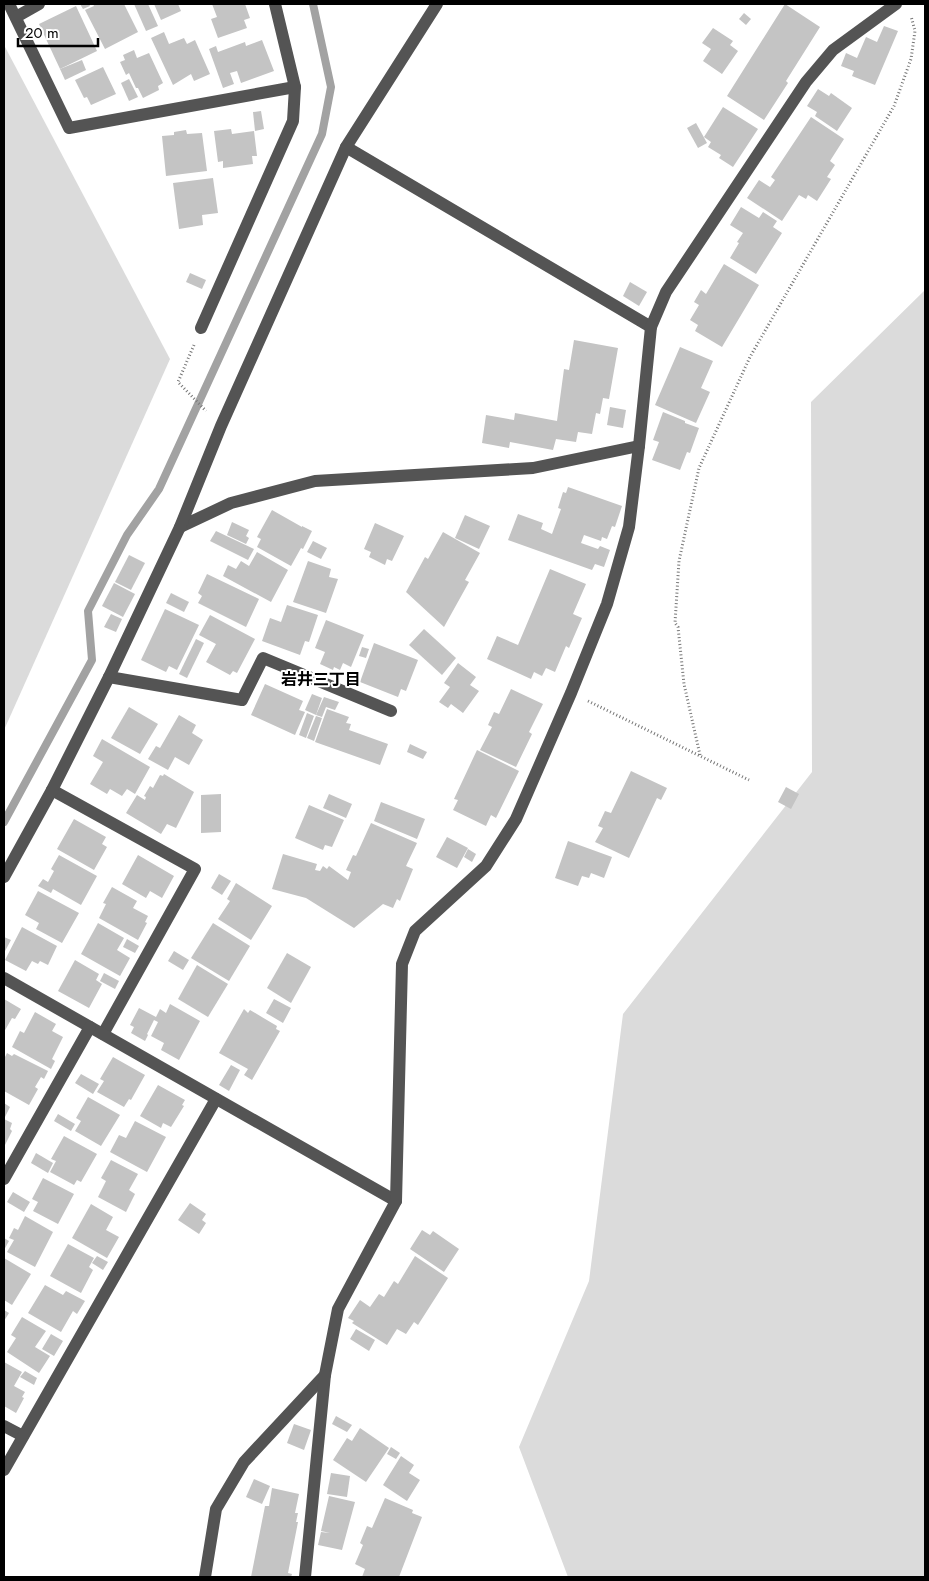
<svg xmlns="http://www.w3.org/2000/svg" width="929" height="1581" font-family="Jost,'Noto Sans JP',sans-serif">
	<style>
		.green { fill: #dbdbdb }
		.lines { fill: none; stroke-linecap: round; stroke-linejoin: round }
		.stream { stroke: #a2a2a2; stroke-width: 8 }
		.building { fill: #c4c4c4 }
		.path { stroke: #767676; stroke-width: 3; stroke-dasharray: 1 2.5; stroke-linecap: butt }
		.minor { stroke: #545454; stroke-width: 12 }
		.labels { text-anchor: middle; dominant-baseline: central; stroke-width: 4; stroke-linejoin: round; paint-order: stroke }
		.neighbourhood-label { font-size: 16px; font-weight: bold; fill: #000; stroke: #fff }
	</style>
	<rect width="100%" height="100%" fill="#fff"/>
	<g class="green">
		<polygon points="4,45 170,359 4,730"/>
		<polygon points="925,290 925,1577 568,1577 519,1447 589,1281 623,1014 812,772 811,402"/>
	</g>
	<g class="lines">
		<polyline class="stream" points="4,822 92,660 88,611 127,535 159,489 322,134 331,87 313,4"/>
	</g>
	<g class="building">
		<polygon points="80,4 89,4 90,6 83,9"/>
		<polygon points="93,4 124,4 138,32 105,49 85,10 94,6"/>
		<polygon points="134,4 148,4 158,26 146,31"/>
		<polygon points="154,4 178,4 181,11 161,20"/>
		<polygon points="212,4 245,4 250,18 244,20 247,28 218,38 211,19 217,17"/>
		<polygon points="785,4 820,27 786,81 788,83 764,120 727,96"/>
		<polygon points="76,6 97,51 60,69 39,24"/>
		<polygon points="744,13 751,19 746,25 739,19"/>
		<polygon points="884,26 898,31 875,85 852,76 854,71 841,66 846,53 857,58 866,37 877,42"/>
		<polygon points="713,28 733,41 730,45 738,51 722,74 703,61 711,49 702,43"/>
		<polygon points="164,32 169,44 184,38 187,44 195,40 210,74 194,81 191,74 173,85 151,38"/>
		<polygon points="262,40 274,71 241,83 237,71 230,73 234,84 223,88 209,49 216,46 218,52 245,42 246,46"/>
		<polygon points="134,50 137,58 149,53 163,83 158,86 159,90 143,98 138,88 136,88 129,73 126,75 120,62 125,60 123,55"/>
		<polygon points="82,60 86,70 65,80 60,69"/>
		<polygon points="103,67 116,94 91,105 87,97 84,98 75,80"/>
		<polygon points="129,79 138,97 129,101 121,83"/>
		<polygon points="818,89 829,96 831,93 852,108 837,131 815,116 817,112 807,106"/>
		<polygon points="723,107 758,129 733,167 719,158 721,155 708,147 711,142 704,137"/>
		<polygon points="261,111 264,129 255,131 253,112"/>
		<polygon points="811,117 844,139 830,161 835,165 827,177 831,179 817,201 808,195 806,199 799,195 782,221 747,198 759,180 770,187 775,180 771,177"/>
		<polygon points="696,123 707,143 698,148 687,128"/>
		<polygon points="231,129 232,134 254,131 257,156 252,156 253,164 223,168 223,161 218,162 214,131"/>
		<polygon points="186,130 187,134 202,133 207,171 166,176 162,136 174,135 174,132"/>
		<polygon points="213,178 218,213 202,215 203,225 179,229 173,183"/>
		<polygon points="741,207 759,218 763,212 777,221 773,227 782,233 756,274 730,258 739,243 737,242 743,233 730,225"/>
		<polygon points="724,264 759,285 722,347 695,331 698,325 690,320 699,305 694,302 701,290 706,294"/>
		<polygon points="190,273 206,280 202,289 186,282"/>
		<polygon points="630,282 647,292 639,306 623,296"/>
		<polygon points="574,340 618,348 609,399 603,398 600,414 596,413 592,434 578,432 576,442 556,439 553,450 510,442 509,448 482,443 486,415 514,420 515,413 557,421 564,369 569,370"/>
		<polygon points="680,347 713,361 701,388 710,392 696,423 655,405"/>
		<polygon points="610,407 626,410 623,428 607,425"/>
		<polygon points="663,412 685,421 685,423 699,428 690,453 687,452 680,470 652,460 659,442 653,440"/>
		<polygon points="568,487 622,506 615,527 612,526 607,539 602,537 601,541 584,535 581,543 598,549 600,546 610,550 604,567 595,564 592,570 508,540 518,514 543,523 541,529 552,534 561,509 558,508 563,492 566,493"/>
		<polygon points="272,510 302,527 302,526 312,531 303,549 301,548 291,566 257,547 261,539 257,537"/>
		<polygon points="465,515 490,526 479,549 455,538"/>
		<polygon points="232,522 249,530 246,536 249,538 246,544 227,535"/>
		<polygon points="375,523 404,536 392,561 387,559 385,565 369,557 371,552 364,549"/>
		<polygon points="216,531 254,549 248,560 210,541"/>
		<polygon points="443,532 480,553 465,580 469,582 444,627 406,592 425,557 428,559"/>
		<polygon points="313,541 327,548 321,559 307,552"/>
		<polygon points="257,552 288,570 271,602 223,576 228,565 236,569 241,561 249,566"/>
		<polygon points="129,555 145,563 131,590 115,582"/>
		<polygon points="308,561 331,569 329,577 338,579 326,613 293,602"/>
		<polygon points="550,569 586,584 573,614 582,618 569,648 566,646 555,672 546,668 542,676 534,672 531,679 487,659 497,636 518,645"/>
		<polygon points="207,574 259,599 246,627 198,603 202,596 198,593"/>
		<polygon points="114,583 135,594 123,617 102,606"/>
		<polygon points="171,593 189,602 184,612 166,603"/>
		<polygon points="287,605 318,615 309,642 305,641 300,655 262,641 270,618 281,622"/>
		<polygon points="165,609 199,625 177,670 169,666 166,672 141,660"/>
		<polygon points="111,614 122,619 116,632 104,627"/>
		<polygon points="210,615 255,639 237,673 233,671 230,675 206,662 216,644 199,635"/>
		<polygon points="326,620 364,635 351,667 343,663 340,670 334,667 333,670 320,664 325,652 315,648"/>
		<polygon points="424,629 456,658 442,675 409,645"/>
		<polygon points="196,639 204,643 187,678 179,674"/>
		<polygon points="374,643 418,660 406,691 401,689 398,697 360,682"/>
		<polygon points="362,647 369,649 366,658 359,656"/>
		<polygon points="458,663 476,677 470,685 479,691 463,713 451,704 448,708 439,702 450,687 444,683"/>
		<polygon points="265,684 303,701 299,710 305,712 295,735 251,715"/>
		<polygon points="511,689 543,704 529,732 532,734 516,767 480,750 492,727 488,725 494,712 499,714"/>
		<polygon points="312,694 322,698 316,715 305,710"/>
		<polygon points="324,697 339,702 335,710 326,707 322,717 316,715"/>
		<polygon points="129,707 158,724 140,754 111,738"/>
		<polygon points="327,709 349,717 346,723 351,724 349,730 388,744 380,765 315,742"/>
		<polygon points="307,713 314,716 306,738 299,735"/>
		<polygon points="179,715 196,725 192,733 203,740 189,765 175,757 168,770 148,759 156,746 160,748"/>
		<polygon points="316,716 322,718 314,741 307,738"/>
		<polygon points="102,739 150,767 135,794 127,789 122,796 110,789 107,794 90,784 103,762 93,756"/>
		<polygon points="410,744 427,752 423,759 407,752"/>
		<polygon points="477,750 519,771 496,818 491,815 486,826 453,810 458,800 454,799"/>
		<polygon points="631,771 667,788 661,800 657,798 629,858 595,842 603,828 598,826 605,811 611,813"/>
		<polygon points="164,774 194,792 176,828 167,824 161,834 126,813 137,795 145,800 146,797 144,796 150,786 153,788 160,775 163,776"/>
		<polygon points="786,787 799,794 791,809 778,802"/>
		<polygon points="221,794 221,832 201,833 201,795"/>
		<polygon points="329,794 352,804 346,818 323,808"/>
		<polygon points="381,802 425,819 417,839 374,821"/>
		<polygon points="309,805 344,820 332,847 325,845 323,850 295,838"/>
		<polygon points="74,819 106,837 102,844 107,847 94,870 57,849"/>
		<polygon points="371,823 417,843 406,866 413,869 400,901 397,899 393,908 383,904 354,928 306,898 272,889 283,854 317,864 315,870 320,871 323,866 327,869 329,866 348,880 351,872 346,870 353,855 356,856"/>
		<polygon points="447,837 468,848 457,868 436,857"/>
		<polygon points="568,841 612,857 604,878 591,873 589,878 582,876 578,886 555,878"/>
		<polygon points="468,849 476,854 472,862 464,857"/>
		<polygon points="59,855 97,876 81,905 53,889 51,893 38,886 43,879 48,882 54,871 51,869"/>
		<polygon points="138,855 174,876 162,898 150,891 146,898 122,884"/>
		<polygon points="219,874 231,881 222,895 211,888"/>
		<polygon points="236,883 272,906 251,940 218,919 230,901 227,899"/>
		<polygon points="112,887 137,901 133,908 148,916 145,922 147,923 138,940 99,918 106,904 103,903"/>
		<polygon points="38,891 79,913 62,943 36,929 39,923 25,915"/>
		<polygon points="98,923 124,938 117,950 130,958 120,976 81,954"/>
		<polygon points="213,923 250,946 229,981 191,958"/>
		<polygon points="22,927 57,946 48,965 40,961 38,964 32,961 26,971 5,960"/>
		<polygon points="4,937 11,940 4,953"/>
		<polygon points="127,939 139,946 135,953 123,947"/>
		<polygon points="174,951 189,960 183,970 168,961"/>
		<polygon points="287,953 311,967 291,1003 267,988"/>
		<polygon points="75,960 99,974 96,980 102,984 89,1008 58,991"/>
		<polygon points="197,965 228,984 208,1017 178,999"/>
		<polygon points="104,973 119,981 115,989 100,981"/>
		<polygon points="4,999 21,1009 15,1019 12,1018 4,1032"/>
		<polygon points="274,999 291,1008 283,1023 266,1013"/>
		<polygon points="170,1004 200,1021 179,1060 161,1050 164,1043 151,1036 158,1022 154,1020 147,1034 148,1035 145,1041 131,1033 134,1027 130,1025 139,1008 156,1017 160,1009 166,1013"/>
		<polygon points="244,1009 248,1013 250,1010 277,1026 276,1029 280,1031 252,1080 244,1075 248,1069 219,1053"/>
		<polygon points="35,1012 56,1024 52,1031 63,1037 52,1059 55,1061 51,1069 12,1047 20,1031 24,1033"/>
		<polygon points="7,1053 12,1056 14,1054 48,1071 44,1079 41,1077 35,1087 38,1089 29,1105 4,1091 4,1059"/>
		<polygon points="113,1057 145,1075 131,1100 129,1099 124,1107 97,1092 104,1081 100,1079"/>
		<polygon points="231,1065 240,1070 229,1091 219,1085"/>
		<polygon points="81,1074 99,1084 93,1094 75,1083"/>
		<polygon points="158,1085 185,1100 182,1105 184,1106 171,1127 163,1123 161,1128 140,1116"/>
		<polygon points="88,1097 120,1115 101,1146 75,1131 81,1121 76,1118"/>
		<polygon points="4,1103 10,1107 4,1119"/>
		<polygon points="58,1114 75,1124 71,1131 54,1121"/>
		<polygon points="4,1119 12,1123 10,1129 12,1131 4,1147"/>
		<polygon points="135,1121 166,1137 147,1172 110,1152 119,1135 126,1138"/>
		<polygon points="64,1136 97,1154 81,1182 77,1180 74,1185 50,1172 56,1161 51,1159"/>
		<polygon points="36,1153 53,1163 48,1173 31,1163"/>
		<polygon points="111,1160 138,1174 129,1190 135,1194 126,1212 98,1197 106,1181 101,1178"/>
		<polygon points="43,1178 74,1194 58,1224 33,1211 38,1202 32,1199"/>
		<polygon points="13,1192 30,1202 24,1212 7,1202"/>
		<polygon points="190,1203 206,1214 202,1220 206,1223 199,1234 178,1220"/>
		<polygon points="91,1204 113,1217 106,1230 119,1237 107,1258 72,1238"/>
		<polygon points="25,1216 53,1232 35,1267 7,1252 14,1240 9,1238 14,1228 18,1230"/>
		<polygon points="422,1230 430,1235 433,1231 459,1249 444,1272 410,1249"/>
		<polygon points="4,1238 9,1241 4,1250"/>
		<polygon points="68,1244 94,1258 89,1267 93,1270 81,1293 50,1276"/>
		<polygon points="97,1256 108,1262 103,1270 92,1263"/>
		<polygon points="415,1256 448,1278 418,1325 414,1322 406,1334 397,1329 387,1345 352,1323 354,1321 348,1318 360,1300 370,1307 379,1294 384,1297 394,1281 398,1284"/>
		<polygon points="4,1258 31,1274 12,1305 4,1300"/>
		<polygon points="45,1285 63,1295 66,1291 85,1301 77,1314 73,1311 61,1332 28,1313"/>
		<polygon points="4,1310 9,1313 4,1321"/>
		<polygon points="22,1317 46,1331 35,1347 50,1356 39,1373 7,1352 16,1338 11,1335"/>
		<polygon points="356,1329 375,1340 369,1351 350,1339"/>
		<polygon points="51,1334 63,1341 54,1356 42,1349"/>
		<polygon points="4,1362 22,1372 14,1386 25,1392 22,1397 24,1398 16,1413 4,1406"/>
		<polygon points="25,1371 37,1378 34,1385 20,1377"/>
		<polygon points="336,1416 352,1425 347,1432 332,1424"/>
		<polygon points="294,1424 311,1430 304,1450 287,1443"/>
		<polygon points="360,1428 389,1448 366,1482 333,1460 347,1438 352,1441"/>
		<polygon points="391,1447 400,1453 396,1459 387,1454"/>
		<polygon points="401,1456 414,1465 409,1473 420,1480 407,1501 383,1485"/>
		<polygon points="331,1473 350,1476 347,1497 327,1494"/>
		<polygon points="254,1479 270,1486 262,1504 246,1497"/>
		<polygon points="272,1488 299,1494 295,1513 298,1513 296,1522 298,1522 288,1573 292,1574 291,1577 251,1577 265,1506 269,1506"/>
		<polygon points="329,1496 355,1502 342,1550 318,1545 321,1532 330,1533 321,1531"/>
		<polygon points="385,1498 413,1510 412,1513 422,1517 399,1577 362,1577 365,1569 355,1564 363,1545 360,1543 367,1526 372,1528"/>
	</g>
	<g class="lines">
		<g class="path">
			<polyline points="194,345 178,382 206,411"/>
			<polyline points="588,701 749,780"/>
			<polyline points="700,755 684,684 678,627 675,623 679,561 699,468 750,357 894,106 911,59 915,31 911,16"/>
		</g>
		<g class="minor">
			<polyline points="9,4 69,128 295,87"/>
			<polyline points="16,17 39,4"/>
			<polyline points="346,147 651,327"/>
			<polyline points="201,328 293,121 295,87 275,4"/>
			<polyline points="180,527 231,503 315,481 533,468 639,446"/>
			<polyline points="109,677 242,700 263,658 391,711"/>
			<polyline points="52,790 195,869 103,1034"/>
			<polyline points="4,877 52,790 109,677 180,527 221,426 346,147 437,4"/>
			<polyline points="4,978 396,1201"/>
			<polyline points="4,1179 90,1027"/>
			<polyline points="4,1426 23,1436"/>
			<polyline points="4,1470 216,1099"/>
			<polyline points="205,1577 216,1509 244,1462 325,1375 338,1309 396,1201 402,964 415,931 486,866 516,819 571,693 607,604 629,527 639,446 651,327 666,292 806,82 833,50 896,4"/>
			<polyline points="305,1577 325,1375"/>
		</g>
	</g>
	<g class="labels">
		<g class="neighbourhood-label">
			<text x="321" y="679">岩井三丁目</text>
		</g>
	</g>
	<rect width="929" height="1581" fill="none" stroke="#000000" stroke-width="10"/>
	<path d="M18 38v8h80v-8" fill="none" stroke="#000000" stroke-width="2.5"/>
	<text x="25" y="38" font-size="15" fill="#000000" stroke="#ffffff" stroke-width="4" paint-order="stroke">20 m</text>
</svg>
